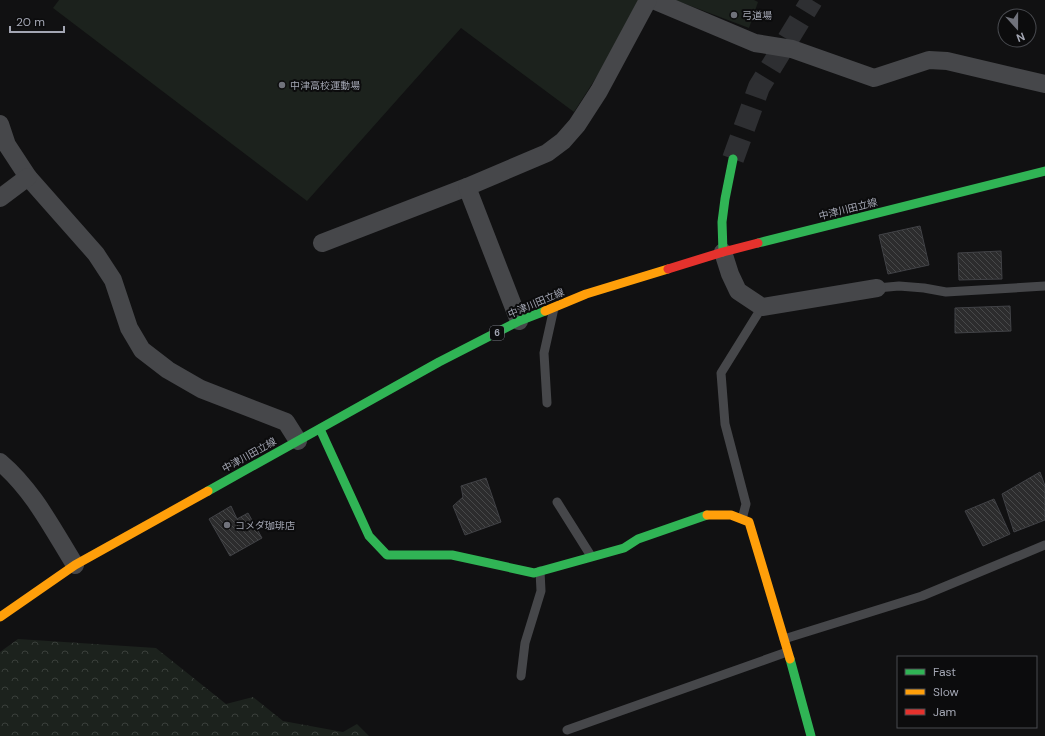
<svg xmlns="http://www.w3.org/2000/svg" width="1045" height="736" font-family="'DM Sans','Noto Sans JP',sans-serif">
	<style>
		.forest { fill: url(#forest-crowns) }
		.garden { fill: #1c221d }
		.building { fill: url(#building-back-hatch); stroke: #414246 }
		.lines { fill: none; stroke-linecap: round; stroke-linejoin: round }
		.secondary-tunnel { stroke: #2e2f32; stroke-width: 22; stroke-dasharray: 22 11; stroke-linecap: butt }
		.lane { stroke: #46474a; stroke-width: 9 }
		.street { stroke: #46474a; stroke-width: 18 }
		.fast { stroke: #30b455; stroke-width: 9 }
		.slow { stroke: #ff9f0a; stroke-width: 9 }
		.jam { stroke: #e5322d; stroke-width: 9 }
		.poi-dot { fill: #70727b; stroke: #0c0c0d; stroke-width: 1.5 }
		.labels { text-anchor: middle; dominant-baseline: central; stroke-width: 4; stroke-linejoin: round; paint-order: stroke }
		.shield { fill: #0c0c0d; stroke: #767881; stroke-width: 1 }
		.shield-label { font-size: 9px; font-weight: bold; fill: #a3a6b3 }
		.poi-label { font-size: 10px; fill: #a3a6b3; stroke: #0c0c0d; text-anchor: start }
		.street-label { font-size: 10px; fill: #a3a6b3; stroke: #0c0c0d }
	</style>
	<defs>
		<pattern id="forest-crowns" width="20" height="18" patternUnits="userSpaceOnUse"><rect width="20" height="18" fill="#1c221d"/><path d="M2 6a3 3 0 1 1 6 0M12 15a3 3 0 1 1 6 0" fill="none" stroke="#3a3f3b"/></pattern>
		<pattern id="building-back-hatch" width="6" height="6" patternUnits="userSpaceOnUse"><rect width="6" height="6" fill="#2c2c2d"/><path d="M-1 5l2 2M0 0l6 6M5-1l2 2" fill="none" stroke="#474849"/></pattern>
	</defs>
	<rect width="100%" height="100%" fill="#111112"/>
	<polygon class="forest" points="18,639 156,648 226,704 253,697 283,721 343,732 357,724 369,736 0,736 0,652"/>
	<g class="garden">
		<polygon points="59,0 641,0 608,59 574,112 461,28 307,201 53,8"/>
		<polygon points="675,0 754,0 758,2 749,28"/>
	</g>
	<g class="building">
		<polygon points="920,226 929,265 888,274 879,235"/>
		<polygon points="1001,251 1002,279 959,280 958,253"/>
		<polygon points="1010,306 1011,331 955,333 955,308"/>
		<polygon points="1040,472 1045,486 1045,520 1014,532 1002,494"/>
		<polygon points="486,478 501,522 465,535 453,506 463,497 461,486"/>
		<polygon points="994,499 1010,534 983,546 965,511"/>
		<polygon points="231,506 237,519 248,513 262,538 230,556 209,519"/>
	</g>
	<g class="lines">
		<polyline class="secondary-tunnel" points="733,159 759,87 812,0"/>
		<g class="lane">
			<polyline points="877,288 899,286 924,288 946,292 1045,286"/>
			<polyline points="547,403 544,353 554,308"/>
			<polyline points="557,502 591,556"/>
			<polyline points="742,519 746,504 725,424 721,373 762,307"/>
			<polyline points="784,639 922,596 1045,545"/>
			<polyline points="521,676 525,643 541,591 540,571"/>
			<polyline points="567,730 787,652"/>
		</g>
		<g class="street">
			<polyline points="653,0 755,43 792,49 874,78 929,60 947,61 1045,84"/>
			<polyline points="0,124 7,145 28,177 96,254 113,280 129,328 142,350 168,370 201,389 286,422 298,441"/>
			<polyline points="0,198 28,177"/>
			<polyline points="322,243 467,187"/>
			<polyline points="723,252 730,274 738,291 762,307 877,288"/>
			<polyline points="519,321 467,187 547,153 563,141 577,125 599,91 648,0"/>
			<path d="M0,462C33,490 52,528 75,565"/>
		</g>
		<g class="fast">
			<polyline points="758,243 1045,171"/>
			<polyline points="723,252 722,222 725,199 733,159"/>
			<polyline points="320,429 369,536 387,555 452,555 534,573 624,548 638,539 707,515"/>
			<polyline points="208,491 439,362 519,321 545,311"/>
			<polyline points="790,659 811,736"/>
		</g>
		<g class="slow">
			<polyline points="545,311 586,294 668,269"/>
			<polyline points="707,515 731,515 749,522 790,659"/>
			<polyline points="0,617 75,565 208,491"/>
		</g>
		<polyline class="jam" points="668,269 723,252 758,243"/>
	</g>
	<g class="poi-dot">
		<circle cx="734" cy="15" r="4"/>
		<circle cx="282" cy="85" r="4"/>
		<circle cx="227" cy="525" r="4"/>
	</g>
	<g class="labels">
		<rect class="shield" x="490" y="326" width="14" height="14" rx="3"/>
		<g class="shield-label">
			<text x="497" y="333">6</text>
		</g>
		<g class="poi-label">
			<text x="742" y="15">弓道場</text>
			<text x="290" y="85">中津高校運動場</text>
			<text x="235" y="525">コメダ珈琲店</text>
		</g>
		<g class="street-label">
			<text transform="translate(848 209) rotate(-14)">中津川田立線</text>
			<text transform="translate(536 303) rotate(-23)">中津川田立線</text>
			<text transform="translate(249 455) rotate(-29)">中津川田立線</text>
		</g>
	</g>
	<rect x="897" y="656" width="140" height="72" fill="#0c0c0d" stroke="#484a4f"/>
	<rect x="905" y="669" width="20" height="6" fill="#30b455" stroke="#484a4f"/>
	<text x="933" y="676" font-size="12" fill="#a3a6b3">Fast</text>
	<rect x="905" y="689" width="20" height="6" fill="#ff9f0a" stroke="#484a4f"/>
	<text x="933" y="696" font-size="12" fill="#a3a6b3">Slow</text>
	<rect x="905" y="709" width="20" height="6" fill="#e5322d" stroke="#484a4f"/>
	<text x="933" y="716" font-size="12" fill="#a3a6b3">Jam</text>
	<g transform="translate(1017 28) rotate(159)"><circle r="19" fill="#0c0c0d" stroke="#484a4f"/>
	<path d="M0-3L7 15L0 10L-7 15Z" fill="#70727b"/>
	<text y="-6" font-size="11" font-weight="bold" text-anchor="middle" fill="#a3a6b3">N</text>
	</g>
	<path d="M10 26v6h54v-6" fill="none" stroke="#a3a6b3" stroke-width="2"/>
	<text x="16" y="26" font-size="12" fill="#a3a6b3" stroke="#0c0c0d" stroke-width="3" paint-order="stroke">20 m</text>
</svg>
